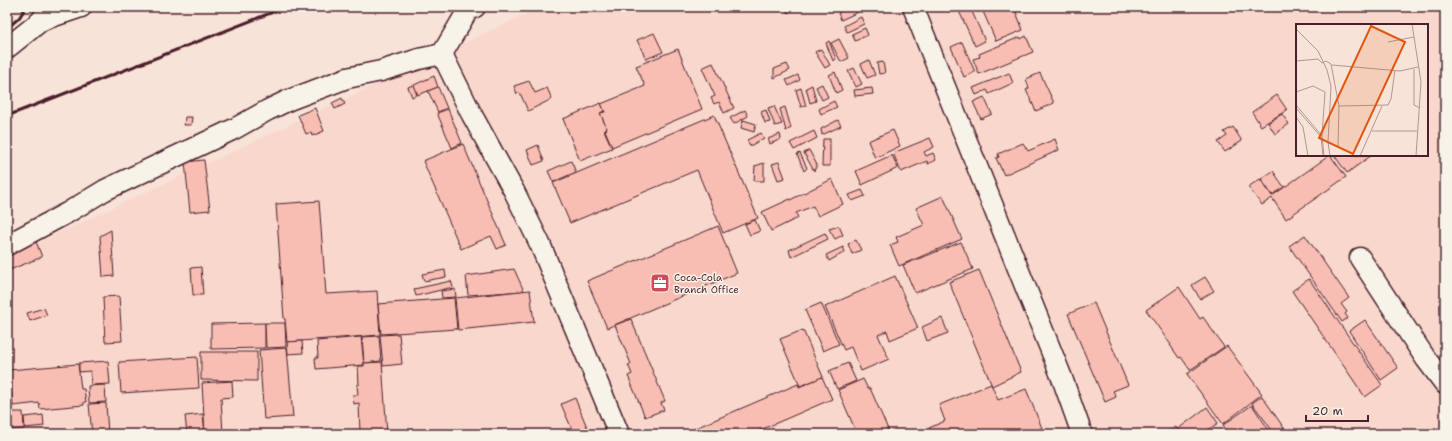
<svg xmlns="http://www.w3.org/2000/svg" width="1452" height="441" font-family="'Shantell Sans',sans-serif">
	<style>
		.built { fill: #f8d8cd; fill-rule: evenodd }
		.building { fill: #f9beb3; stroke: #4a1f2b }
		.lines { fill: none; stroke-linecap: round; stroke-linejoin: round }
		.minor-casing { stroke: #4a1f2b; stroke-width: 23 }
		.minor { stroke: #f7f3e8; stroke-width: 20 }
		.rail { stroke: #4a1f2b; stroke-width: 3 }
		.labels { text-anchor: middle; dominant-baseline: central; stroke-width: 3; stroke-linejoin: round; paint-order: stroke }
		.poi-label { font-size: 10px; fill: #4a1f2b; stroke: #f7f3e8; text-anchor: start }
		.inset-road { fill: none; stroke: #b29593; stroke-width: 1 }
		.view { fill: #e0560e; fill-opacity: 0.15; stroke: #e0560e; stroke-width: 2 }
		.inset-edge { fill: none; stroke: #4a1f2b; stroke-width: 2 }
	</style>
	<rect width="100%" height="100%" fill="#f8e3d8"/>
	<filter id="ink" filterUnits="userSpaceOnUse"><feTurbulence type="fractalNoise" baseFrequency=".025" numOctaves="2"/><feDisplacementMap in="SourceGraphic" scale="8" xChannelSelector="R" yChannelSelector="G"/><feConvolveMatrix kernelMatrix="1 2 1 2 8 2 1 2 1" color-interpolation-filters="sRGB"/></filter>
	<g filter="url(#ink)">
		<path class="built" d="M541,7H1445V434H7V257ZM1297,25H1427V155H1297Z"/>
		<g class="building">
			<polygon points="784,7 797,7 788,13"/>
			<polygon points="850,7 855,7 858,12 841,20 838,13"/>
			<polygon points="966,7 970,7 985,41 975,46 959,11"/>
			<polygon points="981,7 1014,7 1023,30 996,41"/>
			<polygon points="861,17 864,24 847,32 844,26"/>
			<polygon points="865,28 868,35 855,41 852,34"/>
			<polygon points="654,33 663,52 646,59 637,40"/>
			<polygon points="1026,36 1033,52 979,74 973,59 980,57 979,54 1020,37 1021,39"/>
			<polygon points="839,39 849,58 841,62 831,43"/>
			<polygon points="829,41 836,59 833,61 826,43"/>
			<polygon points="962,42 975,72 964,77 951,47"/>
			<polygon points="678,49 702,109 612,147 605,130 607,129 600,113 605,112 601,104 645,86 636,66"/>
			<polygon points="821,49 830,65 825,68 815,52"/>
			<polygon points="869,60 875,75 867,78 861,64"/>
			<polygon points="883,62 885,73 879,74 877,63"/>
			<polygon points="713,63 734,108 724,113 719,102 714,104 711,98 715,96 702,68"/>
			<polygon points="787,64 790,70 774,78 774,69"/>
			<polygon points="854,68 862,84 856,87 848,71"/>
			<polygon points="835,72 842,90 836,93 829,75"/>
			<polygon points="1009,73 1013,83 989,94 987,90 976,95 973,88"/>
			<polygon points="1040,73 1054,103 1036,111 1026,90 1029,88 1026,79"/>
			<polygon points="798,75 800,80 789,86 786,80"/>
			<polygon points="434,76 438,87 418,95 414,85"/>
			<polygon points="529,81 535,93 547,88 552,99 528,111 520,93 517,94 514,86"/>
			<polygon points="822,84 828,97 822,100 816,87"/>
			<polygon points="413,85 417,95 412,97 408,87"/>
			<polygon points="812,85 816,101 810,103 806,88"/>
			<polygon points="438,87 447,108 438,112 428,91"/>
			<polygon points="801,88 806,106 801,107 796,90"/>
			<polygon points="872,88 873,94 855,96 854,90"/>
			<polygon points="1277,95 1287,110 1261,126 1252,112"/>
			<polygon points="984,97 992,114 981,119 973,102"/>
			<polygon points="342,98 345,104 335,109 332,103"/>
			<polygon points="834,101 837,107 821,114 819,109"/>
			<polygon points="601,103 604,111 600,113 607,129 604,130 612,148 580,161 563,119"/>
			<polygon points="774,106 782,124 775,126 768,108"/>
			<polygon points="785,107 791,128 786,131 780,109"/>
			<polygon points="315,108 324,131 312,136 311,132 306,134 298,115"/>
			<polygon points="448,109 462,143 452,148 437,113"/>
			<polygon points="745,110 748,116 734,124 730,118"/>
			<polygon points="766,110 770,122 765,123 761,112"/>
			<polygon points="1282,114 1289,124 1275,134 1268,123"/>
			<polygon points="714,115 758,218 723,233 697,170 570,223 553,183"/>
			<polygon points="185,117 192,117 191,125 184,125"/>
			<polygon points="743,120 756,124 754,132 741,128"/>
			<polygon points="838,120 841,126 822,135 821,129"/>
			<polygon points="1233,127 1242,141 1225,152 1218,142 1227,136 1224,132"/>
			<polygon points="893,130 900,146 875,158 868,141"/>
			<polygon points="814,131 817,138 794,150 790,143"/>
			<polygon points="761,133 764,138 750,146 747,140"/>
			<polygon points="780,134 781,139 770,144 768,139"/>
			<polygon points="930,138 934,147 924,152 926,156 933,153 936,160 928,164 927,161 901,172 893,153"/>
			<polygon points="823,139 830,139 830,166 822,166"/>
			<polygon points="1055,139 1059,150 1004,175 996,158 999,157 998,154 1023,143 1028,151"/>
			<polygon points="463,144 506,245 497,249 491,236 461,249 423,161"/>
			<polygon points="538,145 544,161 533,165 527,150"/>
			<polygon points="809,150 817,165 814,171 804,153"/>
			<polygon points="800,153 807,168 804,171 797,154"/>
			<polygon points="892,155 898,168 862,185 856,171"/>
			<polygon points="1330,155 1346,177 1286,219 1272,198 1262,205 1248,187 1260,179 1272,196"/>
			<polygon points="1334,155 1372,155 1347,173"/>
			<polygon points="204,160 210,210 190,212 185,162"/>
			<polygon points="571,161 576,172 553,182 548,171"/>
			<polygon points="779,162 785,178 778,180 772,164"/>
			<polygon points="764,163 764,181 754,181 755,166"/>
			<polygon points="1273,171 1284,187 1272,195 1261,179"/>
			<polygon points="832,179 843,204 818,216 813,206 796,213 798,218 771,231 762,212 790,199 790,200"/>
			<polygon points="862,190 865,196 852,201 849,195"/>
			<polygon points="943,196 962,239 899,266 890,245 898,242 896,237 924,225 916,208"/>
			<polygon points="319,201 326,294 377,291 380,335 287,342 285,319 284,319 276,204"/>
			<polygon points="755,220 760,231 750,235 745,224"/>
			<polygon points="718,226 737,273 607,328 587,281"/>
			<polygon points="839,226 843,235 835,239 829,229"/>
			<polygon points="111,230 114,276 103,277 100,236"/>
			<polygon points="825,233 828,239 791,257 789,250"/>
			<polygon points="1305,235 1349,298 1341,304 1347,312 1345,314 1348,318 1342,322 1289,246"/>
			<polygon points="35,239 42,257 7,271 7,250"/>
			<polygon points="856,240 861,250 852,254 848,244"/>
			<polygon points="961,242 973,269 915,293 903,265"/>
			<polygon points="843,247 845,252 829,261 826,255"/>
			<polygon points="201,267 203,295 193,295 191,268"/>
			<polygon points="514,269 524,291 468,295 466,276"/>
			<polygon points="445,270 446,277 424,281 422,274"/>
			<polygon points="979,270 1021,372 992,386 949,282"/>
			<polygon points="895,276 918,328 890,340 887,331 878,335 889,359 861,371 851,347 844,350 825,307"/>
			<polygon points="1205,277 1214,291 1200,299 1192,285"/>
			<polygon points="1309,279 1382,385 1365,397 1292,291"/>
			<polygon points="451,281 453,287 416,296 414,289"/>
			<polygon points="1179,287 1200,319 1203,317 1224,347 1190,370 1181,357 1179,358 1170,345 1171,345 1146,310"/>
			<polygon points="455,289 456,297 442,298 441,291"/>
			<polygon points="530,290 534,322 458,330 455,298"/>
			<polygon points="119,296 122,341 105,342 103,297"/>
			<polygon points="454,298 457,329 381,334 378,304"/>
			<polygon points="821,303 839,344 823,351 805,310"/>
			<polygon points="1094,303 1128,385 1113,391 1116,397 1105,402 1068,314"/>
			<polygon points="44,308 47,315 30,321 27,313"/>
			<polygon points="942,318 948,333 927,341 922,327"/>
			<polygon points="631,319 665,401 661,403 664,410 645,417 628,376 632,374 628,365 631,364 615,325"/>
			<polygon points="1365,320 1398,368 1381,380 1349,331"/>
			<polygon points="265,323 265,348 211,349 211,324"/>
			<polygon points="265,323 285,323 286,347 266,348"/>
			<polygon points="803,330 823,377 800,386 780,339"/>
			<polygon points="399,334 402,364 383,366 380,335"/>
			<polygon points="379,336 381,361 364,363 362,337"/>
			<polygon points="361,337 364,365 316,369 315,358 318,358 317,341"/>
			<polygon points="302,341 303,353 288,354 287,342"/>
			<polygon points="1227,346 1262,394 1223,424 1187,374"/>
			<polygon points="287,348 293,417 264,419 259,350"/>
			<polygon points="201,352 257,352 257,381 201,380"/>
			<polygon points="197,357 199,388 121,393 119,362"/>
			<polygon points="108,361 110,384 91,385 90,371 79,372 79,363"/>
			<polygon points="382,362 387,434 360,434 359,403 354,404 353,395 358,395 357,385 359,385 358,366 364,366 364,363"/>
			<polygon points="848,363 856,381 837,389 829,371"/>
			<polygon points="78,364 81,389 84,389 86,402 84,402 84,405 40,409 39,403 13,406 9,370"/>
			<polygon points="822,377 832,399 751,434 693,434 691,430 798,384 799,387"/>
			<polygon points="863,379 868,389 870,388 890,434 863,434 862,432 857,434 838,390"/>
			<polygon points="232,381 233,397 221,398 223,434 205,434 202,383"/>
			<polygon points="991,384 998,400 1026,389 1042,428 1026,434 932,434 929,428 945,421 939,405"/>
			<polygon points="105,385 106,402 89,403 88,386"/>
			<polygon points="7,396 10,432 7,433"/>
			<polygon points="1262,396 1288,434 1275,434 1252,403"/>
			<polygon points="575,398 589,432 585,434 574,434 561,404"/>
			<polygon points="106,403 108,434 92,434 89,404"/>
			<polygon points="1252,405 1269,430 1264,434 1229,434 1223,425"/>
			<polygon points="1207,407 1218,423 1202,434 1182,434 1178,429"/>
			<polygon points="9,412 23,412 24,429 11,430"/>
			<polygon points="203,414 205,434 187,434 185,416"/>
			<polygon points="43,415 44,426 25,428 24,417"/>
			<polygon points="1176,427 1181,434 1165,434"/>
		</g>
		<g class="lines">
			<g class="minor-casing">
				<g id="minor">
					<polyline points="913,7 1062,378 1082,434"/>
					<polyline points="42,20 81,7"/>
					<polyline points="7,48 42,20 49,7"/>
					<polyline points="442,54 472,115 514,191 540,244 619,434"/>
					<polyline points="7,245 67,213 105,190 234,129 268,110 289,100 347,78 381,71 419,59 442,54 468,10 475,7"/>
					<polyline points="1360,258 1426,359 1445,384"/>
				</g>
			</g>
			<use href="#minor" class="minor"/>
			<g class="rail">
				<polyline points="7,28 19,18 26,7"/>
				<polyline points="7,116 286,7"/>
			</g>
		</g>
	</g>
	<defs>
		<g id="office-square" transform="scale(1)"><rect x="-9" y="-9" width="18" height="18" rx="4" fill="#d1495b" stroke="#f7f3e8"/><path d="M-6-3h4V-5.5h4V-3h4V5H-6ZM-1-4.5V-3h2v-1.5ZM-6 0V1H6V0Z" fill="#fff"/></g>
	</defs>
	<g fill-rule="evenodd">
		<use href="#office-square" x="660" y="283"/>
	</g>
	<g class="labels">
		<g class="poi-label">
			<text x="674" y="277">Coca-Cola<tspan x="674" dy="12">Branch Office</tspan></text>
		</g>
	</g>
	<g transform="translate(1296 24)">
		<rect width="132" height="132" fill="#f8e3d8"/>
		<path class="inset-road" d="M116,0L125,58L120,132M0,5L22,27L31,46L35,62L32,118L34,132M92,18L118,13M0,37L22,35L26,39L30,37L35,40L43,82L42,123M36,41L104,47L122,43M118,45V81L124,84M0,68L17,62L29,68L26,112M0,81L26,112L28,132M43,82L92,81L95,75L99,46M0,84L25,113L27,132M0,93L7,103L12,132M76,107H121M64,132L86,82"/>
		<path class="view" d="M75,2L109,18L57,130L23,114Z"/>
		<rect width="132" height="132" class="inset-edge"/>
	</g>
	<rect width="1452" height="441" fill="none" stroke="#f7f3e8" stroke-width="24"/>
	<rect x="12" y="12" width="1428" height="417" fill="none" stroke="#4a1f2b" stroke-width="1.5" filter="url(#ink)"/>
	<path d="M1306 415v6h62v-6" fill="none" stroke="#4a1f2b" stroke-width="2"/>
	<text x="1312" y="415" font-size="12" fill="#4a1f2b" stroke="#f7f3e8" stroke-width="3" paint-order="stroke">20 m</text>
</svg>
